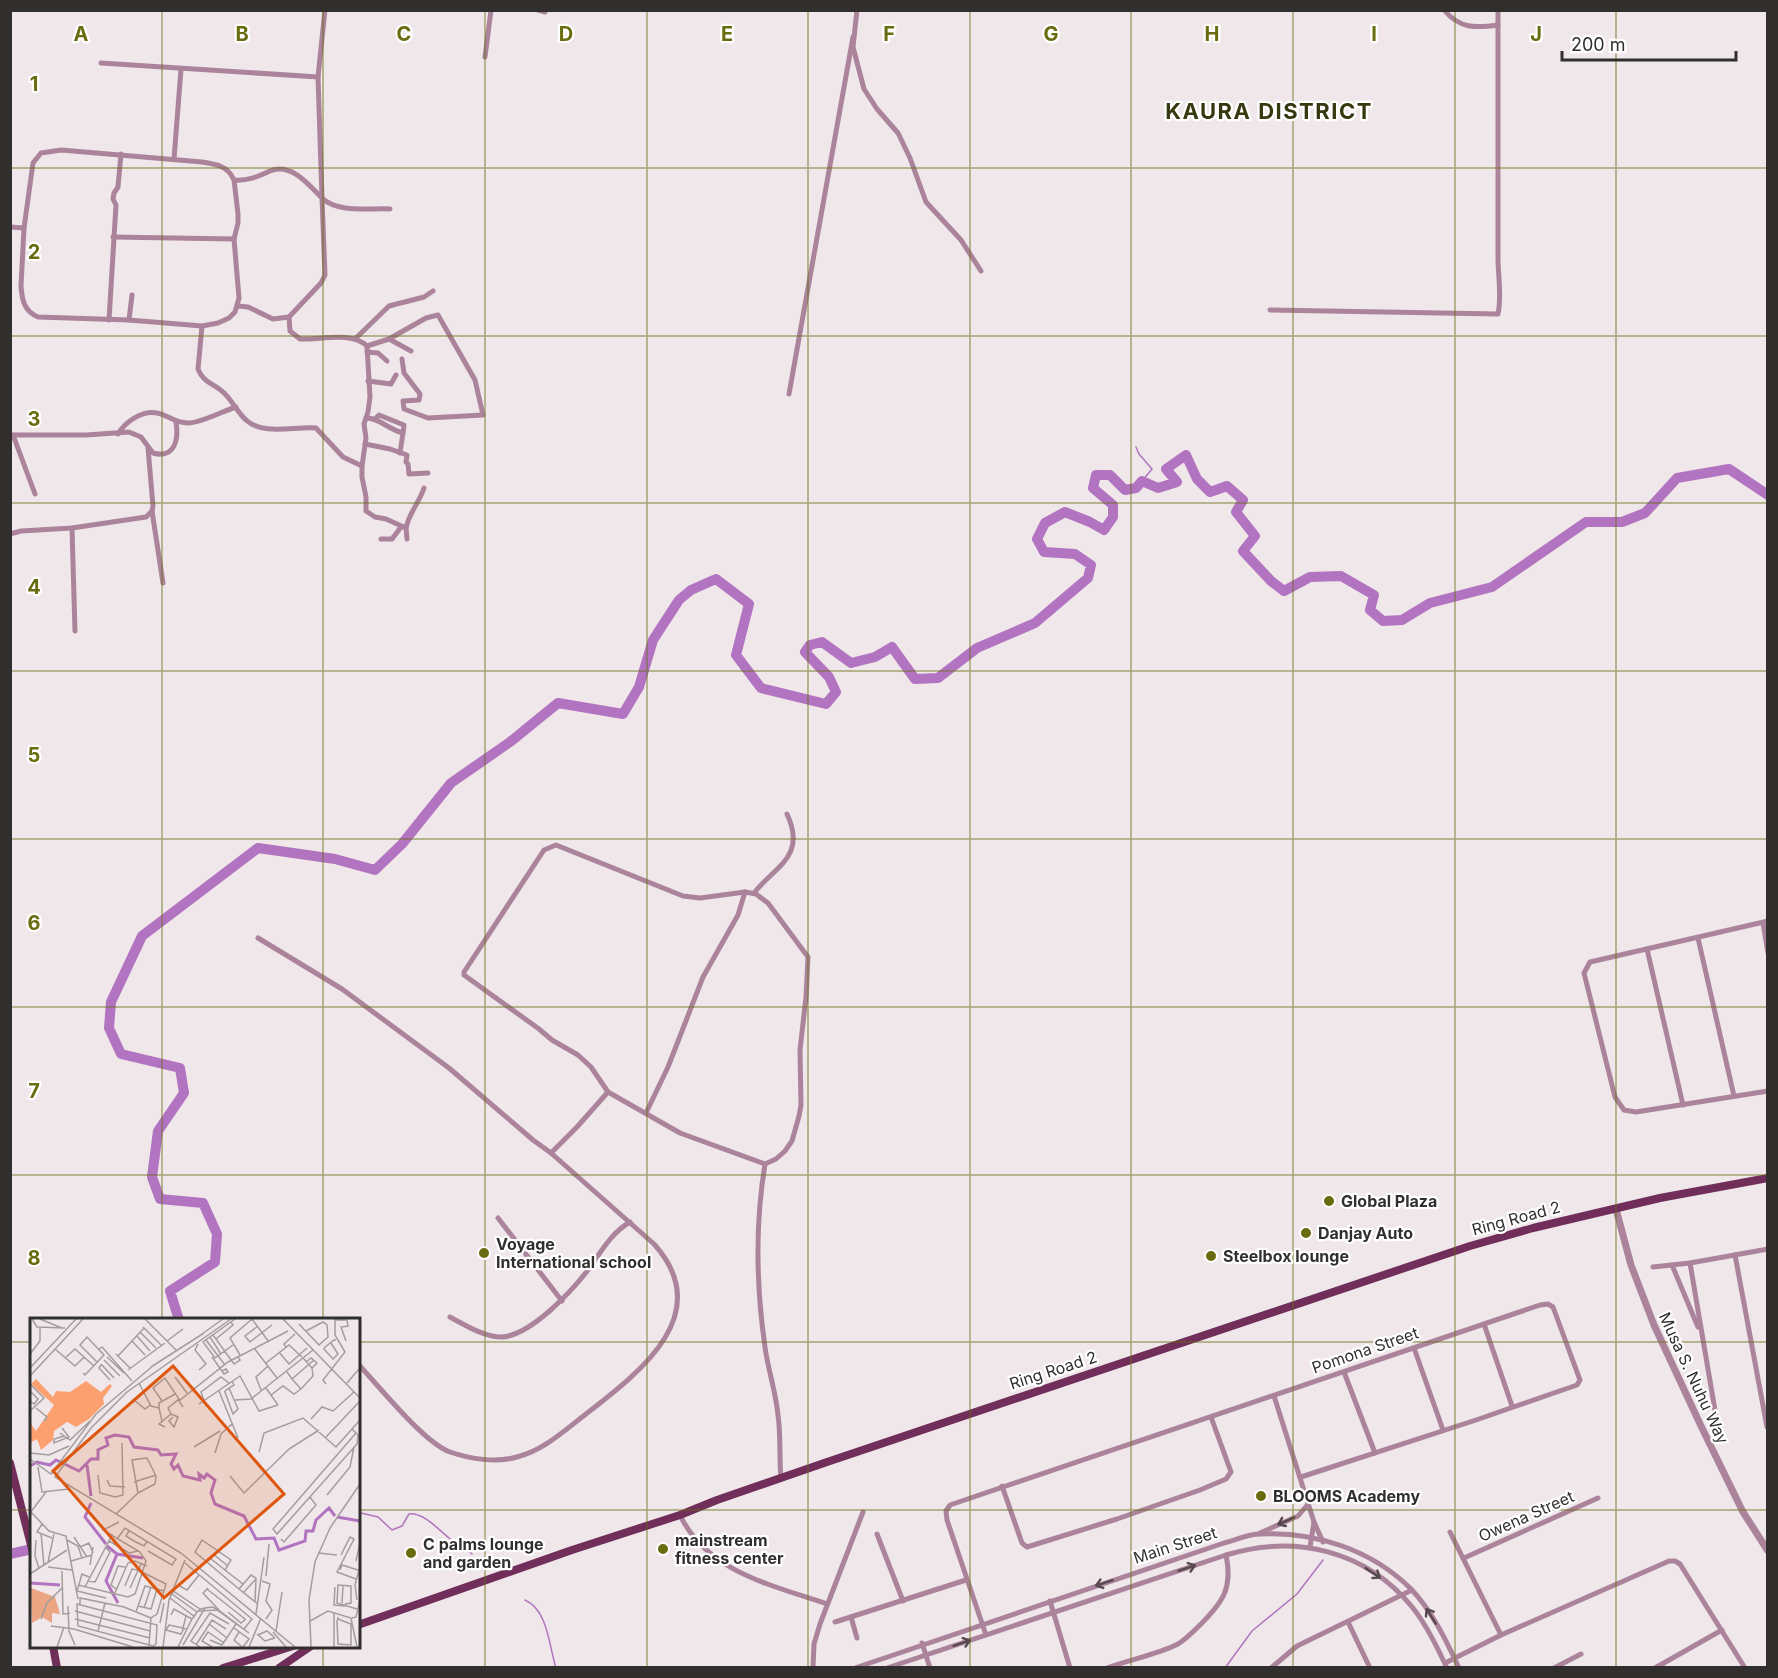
<svg xmlns="http://www.w3.org/2000/svg" width="1778" height="1678" font-family="Inter,sans-serif">
	<style>
		.lines { fill: none; stroke-linecap: round; stroke-linejoin: round }
		.stream { stroke: #b274c0; stroke-width: 1.5 }
		.river { stroke: #b274c0; stroke-width: 10 }
		.minor { stroke: #ab849b; stroke-width: 5 }
		.tertiary { stroke: #ab849b; stroke-width: 7 }
		.primary { stroke: #712e5b; stroke-width: 8 }
		.oneway { stroke: #56484f }
		.grid { fill: none; stroke: #686c0f; stroke-width: 1.5; stroke-opacity: 0.55 }
		.poi-dot { fill: #686c0f; stroke: #fff; stroke-width: 2 }
		.labels { text-anchor: middle; dominant-baseline: central; stroke-width: 4.5; stroke-linejoin: round; paint-order: stroke }
		.poi-label { font-size: 16px; font-weight: bold; fill: #312e2e; stroke: #fff; text-anchor: start }
		.street-label { font-size: 16px; fill: #312e2e; stroke: #fff }
		.district-label { font-size: 22px; font-weight: bold; letter-spacing: 1.5px; fill: #363910; stroke: #fff }
		.inset-river { fill: none; stroke: #b274c0; stroke-width: 3 }
		.inset-road { fill: none; stroke: #a39d9e; stroke-width: 1.5 }
		.view { fill: #df570e; fill-opacity: 0.15; stroke: #df570e; stroke-width: 3 }
		.inset-edge { fill: none; stroke: #312e2e; stroke-width: 3 }
		.grid-label { font-size: 20px; text-anchor: middle; font-weight: bold; fill: #686c0f; stroke: #fff; stroke-width: 4.5; stroke-linejoin: round; paint-order: stroke }
	</style>
	<rect width="100%" height="100%" fill="#efe7e9"/>
	<g class="lines">
		<g class="stream">
			<polyline points="1136,447 1139,454 1152,469 1142,481"/>
			<path d="M358,1510L361,1513L378,1517L392,1530L402,1526L409,1514C423,1512 439,1530 449,1538C456,1544 465,1547 472,1554"/>
			<path d="M525,1600C548,1610 549,1646 556,1668"/>
			<polyline points="1225,1668 1252,1631 1297,1594 1323,1560"/>
		</g>
		<g class="river">
			<polyline points="179,1320 170,1291 215,1262 217,1234 203,1203 160,1199 152,1177 158,1131 184,1093 180,1068 121,1054 109,1028 111,1002 142,936 258,848 335,859 375,870 402,844 451,783 510,742 558,703 623,714 639,687 653,640 679,600 691,590 716,579 749,604 736,655 761,688 826,704 836,692 829,677 805,652 810,645 822,642 851,663 875,657 892,647 915,679 938,678 977,648 1035,623 1088,578 1091,565 1075,554 1044,552 1037,539 1045,523 1065,512 1090,522 1104,530 1113,517 1113,505 1093,488 1096,475 1110,475 1125,490 1136,488 1142,481 1158,488 1177,482 1166,469 1186,455 1197,479 1210,492 1227,486 1243,500 1236,512 1255,536 1243,551 1271,581 1284,591 1310,577 1341,576 1374,595 1370,610 1383,621 1402,620 1430,603 1492,587 1586,522 1622,522 1645,513 1677,478 1729,469 1768,495"/>
			<polyline points="10,1554 32,1549"/>
		</g>
		<g class="minor">
			<path d="M325,10L318,77L322,198C337,213 369,208 390,209"/>
			<polyline points="538,10 545,12"/>
			<polyline points="857,10 853,47 864,89 877,109 898,133 910,158 926,202 961,240 981,271"/>
			<path d="M1444,10C1460,29 1475,28 1498,25"/>
			<polyline points="485,57 491,10"/>
			<polyline points="101,63 318,77"/>
			<polyline points="174,159 181,69"/>
			<path d="M234,180L238,214V223L234,239L239,298L235,312L229,318L218,323L202,326L129,320L38,317C24,311 22,300 21,286L24,228L33,163L41,153L61,150L202,162C216,164 228,166 234,180C248,181 257,177 270,171C291,162 309,185 322,198L325,275L321,283L289,317L290,331L300,339C320,340 351,331 367,346L370,397L368,412L364,424L366,438L362,466V477L366,497V511L375,517L386,519L406,528C409,513 419,503 424,488"/>
			<polyline points="10,227 24,228"/>
			<polyline points="113,237 234,239"/>
			<polyline points="238,306 248,307 273,319 289,317"/>
			<path d="M1270,310L1498,314C1502,295 1498,277 1498,258V10"/>
			<polyline points="109,320 116,205 113,199 114,193 118,187 121,154"/>
			<polyline points="129,320 132,295"/>
			<path d="M202,326L198,369C203,383 216,384 225,394C233,402 238,413 246,420C263,436 295,426 316,428L343,457L362,466"/>
			<polyline points="355,339 389,306 424,297 433,291"/>
			<polyline points="389,339 411,351"/>
			<polyline points="367,346 389,339 426,318 438,315 475,380 483,415 428,418 404,409 403,401 419,400 420,394 404,373 402,359"/>
			<polyline points="367,352 378,353 387,361"/>
			<polyline points="368,381 391,384 396,375"/>
			<polyline points="789,394 853,37"/>
			<path d="M366,418C380,418 387,429 403,433L400,453"/>
			<polyline points="376,418 379,415 404,425 403,433"/>
			<path d="M118,434C125,422 142,410 157,413C168,415 175,423 187,423C199,424 223,411 236,407"/>
			<path d="M10,435H86L129,432L141,437L153,453C175,459 179,439 176,422"/>
			<polyline points="13,435 35,494"/>
			<polyline points="365,444 390,449 407,455 406,462 408,464 409,474 428,473"/>
			<polyline points="152,511 163,583"/>
			<polyline points="72,528 75,631"/>
			<polyline points="406,528 407,539"/>
			<polyline points="10,534 21,531 72,528 146,517 152,511 153,506 148,448"/>
			<polyline points="381,539 392,539 401,527"/>
			<polygon points="556,845 683,896 700,898 745,892 756,894 768,903 808,957 806,997 800,1050 801,1105 799,1116 792,1141 785,1151 776,1159 765,1164 680,1133 608,1092 591,1067 578,1055 552,1040 539,1029 464,975 464,972 544,850"/>
			<path d="M754,893C775,866 807,857 787,814"/>
			<polyline points="1768,921 1590,962 1584,973 1615,1097 1624,1110 1636,1112 1768,1091"/>
			<polyline points="1763,923 1768,953"/>
			<path d="M258,938L342,989L449,1068L533,1140L551,1153L654,1244C717,1314 640,1372 586,1414C565,1430 544,1450 517,1457C496,1463 470,1459 450,1452C424,1443 379,1386 358,1364"/>
			<polyline points="1698,938 1734,1096"/>
			<polyline points="1647,949 1683,1105"/>
			<polyline points="646,1113 668,1067 703,977 738,915 745,892"/>
			<polyline points="551,1153 577,1127 608,1092"/>
			<path d="M765,1164C755,1225 756,1285 765,1347C768,1370 776,1392 778,1415C781,1435 779,1457 781,1479"/>
			<polyline points="498,1218 562,1301"/>
			<polyline points="1735,1255 1767,1427"/>
			<polyline points="1690,1263 1718,1428"/>
			<polyline points="1672,1265 1698,1327"/>
			<polyline points="1653,1267 1690,1263 1768,1249"/>
			<path d="M450,1317C465,1325 484,1337 502,1337C531,1335 571,1292 588,1270C601,1252 611,1233 630,1222"/>
			<polyline points="1484,1324 1512,1406"/>
			<polyline points="1414,1348 1443,1430"/>
			<polyline points="1344,1372 1375,1453"/>
			<polyline points="1274,1396 1314,1522 1323,1542"/>
			<polyline points="1002,1486 1022,1543 1027,1547 1117,1519 1200,1490 1226,1479 1231,1472 1211,1417"/>
			<path d="M680,1515C707,1572 772,1585 827,1604"/>
			<polyline points="1450,1532 1501,1635"/>
			<polyline points="1260,1533 1298,1516 1309,1503"/>
			<polyline points="877,1534 903,1601"/>
			<polyline points="1310,1547 1314,1522"/>
			<polyline points="1464,1558 1598,1498"/>
			<polyline points="1050,1601 1070,1668"/>
			<polyline points="851,1617 857,1638"/>
			<polyline points="835,1622 966,1580"/>
			<polyline points="1348,1622 1370,1668"/>
			<polyline points="986,1635 947,1520 946,1511 950,1505 1540,1305 1548,1304 1553,1307 1580,1380 1577,1385 1476,1420 1301,1477"/>
			<polyline points="922,1643 930,1668"/>
			<polyline points="1445,1663 1501,1635 1669,1561 1675,1561 1680,1564 1745,1668"/>
			<polyline points="813,1668 814,1644 820,1624 863,1512"/>
			<path d="M855,1668L1224,1543C1236,1540 1248,1534 1260,1534C1315,1531 1372,1550 1411,1589C1432,1611 1446,1640 1459,1668"/>
			<path d="M887,1668L1226,1555C1295,1534 1366,1550 1413,1608C1427,1626 1437,1647 1447,1668"/>
			<path d="M1107,1668C1128,1660 1159,1654 1178,1644C1186,1639 1193,1632 1200,1625C1223,1602 1233,1588 1226,1555"/>
			<polyline points="1271,1668 1297,1646 1412,1590"/>
			<polyline points="1554,1668 1581,1654"/>
			<polyline points="1655,1668 1722,1630"/>
		</g>
		<polyline class="tertiary" points="1616,1209 1631,1265 1654,1325 1701,1426 1743,1512 1768,1551"/>
		<g class="primary">
			<polyline points="10,1463 32,1549"/>
			<polyline points="358,1625 572,1550 680,1515 717,1500 827,1462 1470,1246 1533,1228 1660,1198 1768,1178"/>
			<polyline points="53,1646 57,1668"/>
			<polyline points="223,1668 293,1646"/>
			<polyline points="279,1668 311,1646"/>
		</g>
	</g>
	<defs><path id="oneway-shaft" d="M-6 0H5M1.5-3L5.5 0L1.5 3" fill="none" stroke-width="1.6" stroke-linecap="round" stroke-linejoin="round" transform="scale(1.5)"/></defs>
	<g class="oneway">
		<use href="#oneway-shaft" transform="translate(1286 1521) rotate(156)"/>
		<use href="#oneway-shaft" transform="translate(1187 1568) rotate(-18)"/>
		<use href="#oneway-shaft" transform="translate(1373 1573) rotate(34)"/>
		<use href="#oneway-shaft" transform="translate(1104 1583) rotate(162)"/>
		<use href="#oneway-shaft" transform="translate(1431 1616) rotate(-122)"/>
		<use href="#oneway-shaft" transform="translate(962 1643) rotate(-18)"/>
	</g>
	<path class="grid" d="M162,10V1320M323,10V1320M485,10V1668M647,10V1668M808,10V1668M970,10V1668M1131,10V1668M1293,10V1668M1455,10V1668M1616,10V1668M10,168H1768M10,336H1768M10,503H1768M10,671H1768M10,839H1768M10,1007H1768M10,1175H1768M10,1342H32M358,1342H1768M10,1510H32M358,1510H1768M162,1646V1668M323,1646V1668"/>
	<g class="poi-dot">
		<circle cx="1329" cy="1201" r="6"/>
		<circle cx="1306" cy="1233" r="6"/>
		<circle cx="484" cy="1253" r="6"/>
		<circle cx="1211" cy="1256" r="6"/>
		<circle cx="1261" cy="1496" r="6"/>
		<circle cx="663" cy="1549" r="6"/>
		<circle cx="411" cy="1553" r="6"/>
	</g>
	<g class="labels">
		<g class="poi-label">
			<text x="1341" y="1201">Global Plaza</text>
			<text x="1318" y="1233">Danjay Auto</text>
			<text x="496" y="1244">Voyage<tspan x="496" dy="18">International school</tspan></text>
			<text x="1223" y="1256">Steelbox lounge</text>
			<text x="1273" y="1496">BLOOMS Academy</text>
			<text x="675" y="1540">mainstream<tspan x="675" dy="18">fitness center</tspan></text>
			<text x="423" y="1544">C palms lounge<tspan x="423" dy="18">and garden</tspan></text>
		</g>
		<g class="street-label">
			<text transform="translate(1516 1218) rotate(-15)">Ring Road 2</text>
			<text transform="translate(1365 1350) rotate(-19)">Pomona Street</text>
			<text transform="translate(1053 1370) rotate(-18)">Ring Road 2</text>
			<text transform="translate(1694 1378) rotate(65)">Musa S. Nuhu Way</text>
			<text transform="translate(1526 1516) rotate(-24)">Owena Street</text>
			<text transform="translate(1175 1545) rotate(-18)">Main Street</text>
		</g>
		<g class="district-label">
			<text x="1269" y="111">KAURA DISTRICT</text>
		</g>
	</g>
	<g transform="translate(30 1318)">
		<rect width="330" height="330" fill="#efe7e9"/>
		<path d="M1,270L25,279L30,296L22,295V305L12,299L2,305Z" fill="#eba582"/>
		<path d="M6,61L23,79L26,73L40,74L56,63L71,74L80,66L82,68L73,80L74,86L59,101L46,109L37,104L24,113L23,122L11,132L7,121L0,125V105L6,113L24,87L1,66Z" fill="#fda070"/>
		<path class="inset-river" d="M57,147L61,178M0,148L7,144L20,147L26,142L49,153L61,141H68V132L78,127L76,120L85,117L99,119L104,129L128,132L131,137L146,136L141,146L144,151L148,147L153,158L170,162L169,156L174,160L177,156L185,162L181,175L185,186L214,198L226,221L244,220L249,232L275,223L276,213H283L286,202L299,190L305,198M61,185L55,199L76,226M307,199L330,203M77,228L87,236L113,240M87,236L76,263L88,285M0,265L30,267"/>
		<path class="inset-road" d="M2,1L7,9L35,10M10,1L32,10M115,1L146,32M201,1L97,74L61,110L25,159L151,235L265,329M253,1L330,80M305,2H317L318,8L311,9L316,23M269,6L289,27L298,19L297,7L293,4L276,13M228,8L215,18L220,24L242,7M113,9L131,27M110,14L126,30M172,16L193,1M183,17L204,46L210,42L208,39M107,18L120,33M180,19L191,36M186,21L203,7L201,4M176,22L195,47M102,23L115,37M137,23L153,11M301,25L308,36L303,41L294,31V30L304,22H306M168,26L165,32L176,46L169,52M203,27L185,40L173,24L205,1M256,29L254,26L265,16M224,30L247,60M25,31L45,48L54,39M69,31L72,29L102,63M249,34L259,46L277,30M0,36L10,23V10M86,36L100,50M210,37L200,20L222,1L239,24M88,38L114,10M36,39L45,31L64,48M77,39L94,55M182,39L192,53L194,56L198,54L196,51L192,53M74,42L90,58M276,44L281,40L287,45L282,50M236,45L259,27L272,39M71,46L84,60M71,47L69,50L80,62M121,49L174,15M0,50L46,1M98,52L135,25M257,54L262,61L284,42M53,55L55,57L74,37L57,19L50,27L67,44M0,58L53,1M145,59L157,75M262,61L271,71L283,58L282,50L273,40M109,65L121,88L129,90L132,103M317,65L329,51M0,66L14,80L0,93M296,66L293,62L315,34L305,17V1M199,70L208,91L203,96L195,74V73L199,70L204,67L202,63M236,70L248,87M231,72L226,59L238,48M0,73L8,81L4,86L0,83M189,73L208,120M241,77L253,68L264,76L271,71M103,81L115,91L120,87M205,82L221,81L283,32M132,83L123,70L135,60L149,81L138,90L141,96L129,106L135,109M169,86L210,58L229,93L248,87M176,88L171,74L191,59L199,65M153,89L149,83L198,44L258,13M6,90L17,99L14,103M129,90V85L145,76M141,96L148,99L144,109L139,103L143,99M281,101L292,89L303,93L324,74M32,110L39,119L24,125V121L34,118M322,111L328,117L327,126L247,216L243,211L326,115M30,115L40,122L60,103M296,119L330,83M164,129L190,113M229,134L234,115L273,100L306,129L330,102M0,135L19,137L39,128M185,135L191,116L202,106M0,141L21,156L66,96L124,47M8,149L12,174L39,171M68,157L70,175L85,179L93,177L92,125M200,158L214,175L259,131L289,112M77,162L80,168L95,169M104,164L126,157M108,175L102,142L117,140L126,158M108,175L125,166L126,158M297,177L320,149L324,129M1,194L19,213L36,218L48,281M0,195L16,174M86,196L108,175M12,206L7,214L22,220M99,213L96,218L104,223L114,228L117,223M11,215L14,248M44,219L57,239M87,221L95,210L146,241L142,247L118,233M251,221L254,224L286,187L280,179M6,222L5,238L9,250M37,222L48,228L52,240M79,223L99,235L108,233M50,229L59,225L63,235M288,235L307,237M183,236L198,248M311,237L320,219L324,221L307,254L326,261M41,243L62,237M326,243L330,225M18,244L24,216M177,244L180,240L195,252M155,245L222,301L214,311M60,247L63,229M18,249L42,252M310,252L312,247L328,252M32,253L33,296L40,295M114,255L136,266L127,296L121,300L119,328M0,256L37,232M236,258L239,226M59,259L52,256L47,273L76,280M226,260L221,257L209,271L228,286M57,263L65,264L80,234L75,229M232,263L240,266L236,283L242,292L236,301M48,267L98,279L105,276L116,243L110,234L73,212L89,204M148,267L157,272L169,257M95,268L102,251L108,252M55,269L82,217M305,269L304,287L315,288M100,270L111,246M178,270L173,275L189,292M86,271L81,267L88,248L95,249M177,271L215,301M209,271L165,234L172,222L201,242L195,252L213,266M213,275L226,261M84,277L98,245L105,243L117,248M140,280L165,299M327,282L325,267L330,248M225,284L226,260M312,285L313,267M47,286L127,307L126,326L123,328L48,308ZM315,286L321,285V268L308,267L307,285L327,291M50,287V280L94,289L121,300M38,288L39,313L45,327M108,288L121,291L127,271M114,290L121,269M45,293L120,313M106,294L115,268L134,273M167,294L142,276L143,273L170,291M198,294L211,305L216,301M304,295V329M226,296L234,239M141,297L144,291L162,301M156,298L153,310V312L151,316L136,312L139,307L153,310L156,311M322,300L326,299L330,282M11,301L17,285L32,270M45,301L120,320M308,301L321,306V327L308,326L307,303L308,301V299M280,303L298,293L321,300L327,329M130,305L134,285M179,306L197,320M21,308L44,311L103,329M204,310L219,321L213,329M68,313L75,285M246,313L252,274M209,314L204,322L212,329M243,314L256,329M227,316L235,323L245,320M228,317L237,313L245,320M180,322L192,327L206,306M153,327L175,290M166,327L182,302L196,311M27,329L34,309M133,329L139,282L155,242M148,329L162,301L168,293L171,291L175,290L182,289L187,291L219,315L187,292L169,293M170,329L161,323L180,295L199,306M182,329L172,323L178,314L194,325M219,329L231,300M281,329L279,282L285,244L300,210L330,166"/>
		<path class="view" d="M143,48L254,176L134,280L23,153Z"/>
		<rect width="330" height="330" class="inset-edge"/>
	</g>
	<g class="grid-label">
		<text x="81" y="41">A</text>
		<text x="242" y="41">B</text>
		<text x="404" y="41">C</text>
		<text x="566" y="41">D</text>
		<text x="727" y="41">E</text>
		<text x="889" y="41">F</text>
		<text x="1051" y="41">G</text>
		<text x="1212" y="41">H</text>
		<text x="1374" y="41">I</text>
		<text x="1536" y="41">J</text>
		<text x="34" y="91">1</text>
		<text x="34" y="259">2</text>
		<text x="34" y="426">3</text>
		<text x="34" y="594">4</text>
		<text x="34" y="762">5</text>
		<text x="34" y="930">6</text>
		<text x="34" y="1098">7</text>
		<text x="34" y="1265">8</text>
	</g>
	<rect width="1778" height="1678" fill="none" stroke="#312e2e" stroke-width="24"/>
	<path d="M1562 51v9h174v-9" fill="none" stroke="#312e2e" stroke-width="3"/>
	<text x="1571" y="51" font-size="18" fill="#312e2e" stroke="#ffffff" stroke-width="4.5" paint-order="stroke">200 m</text>
</svg>
